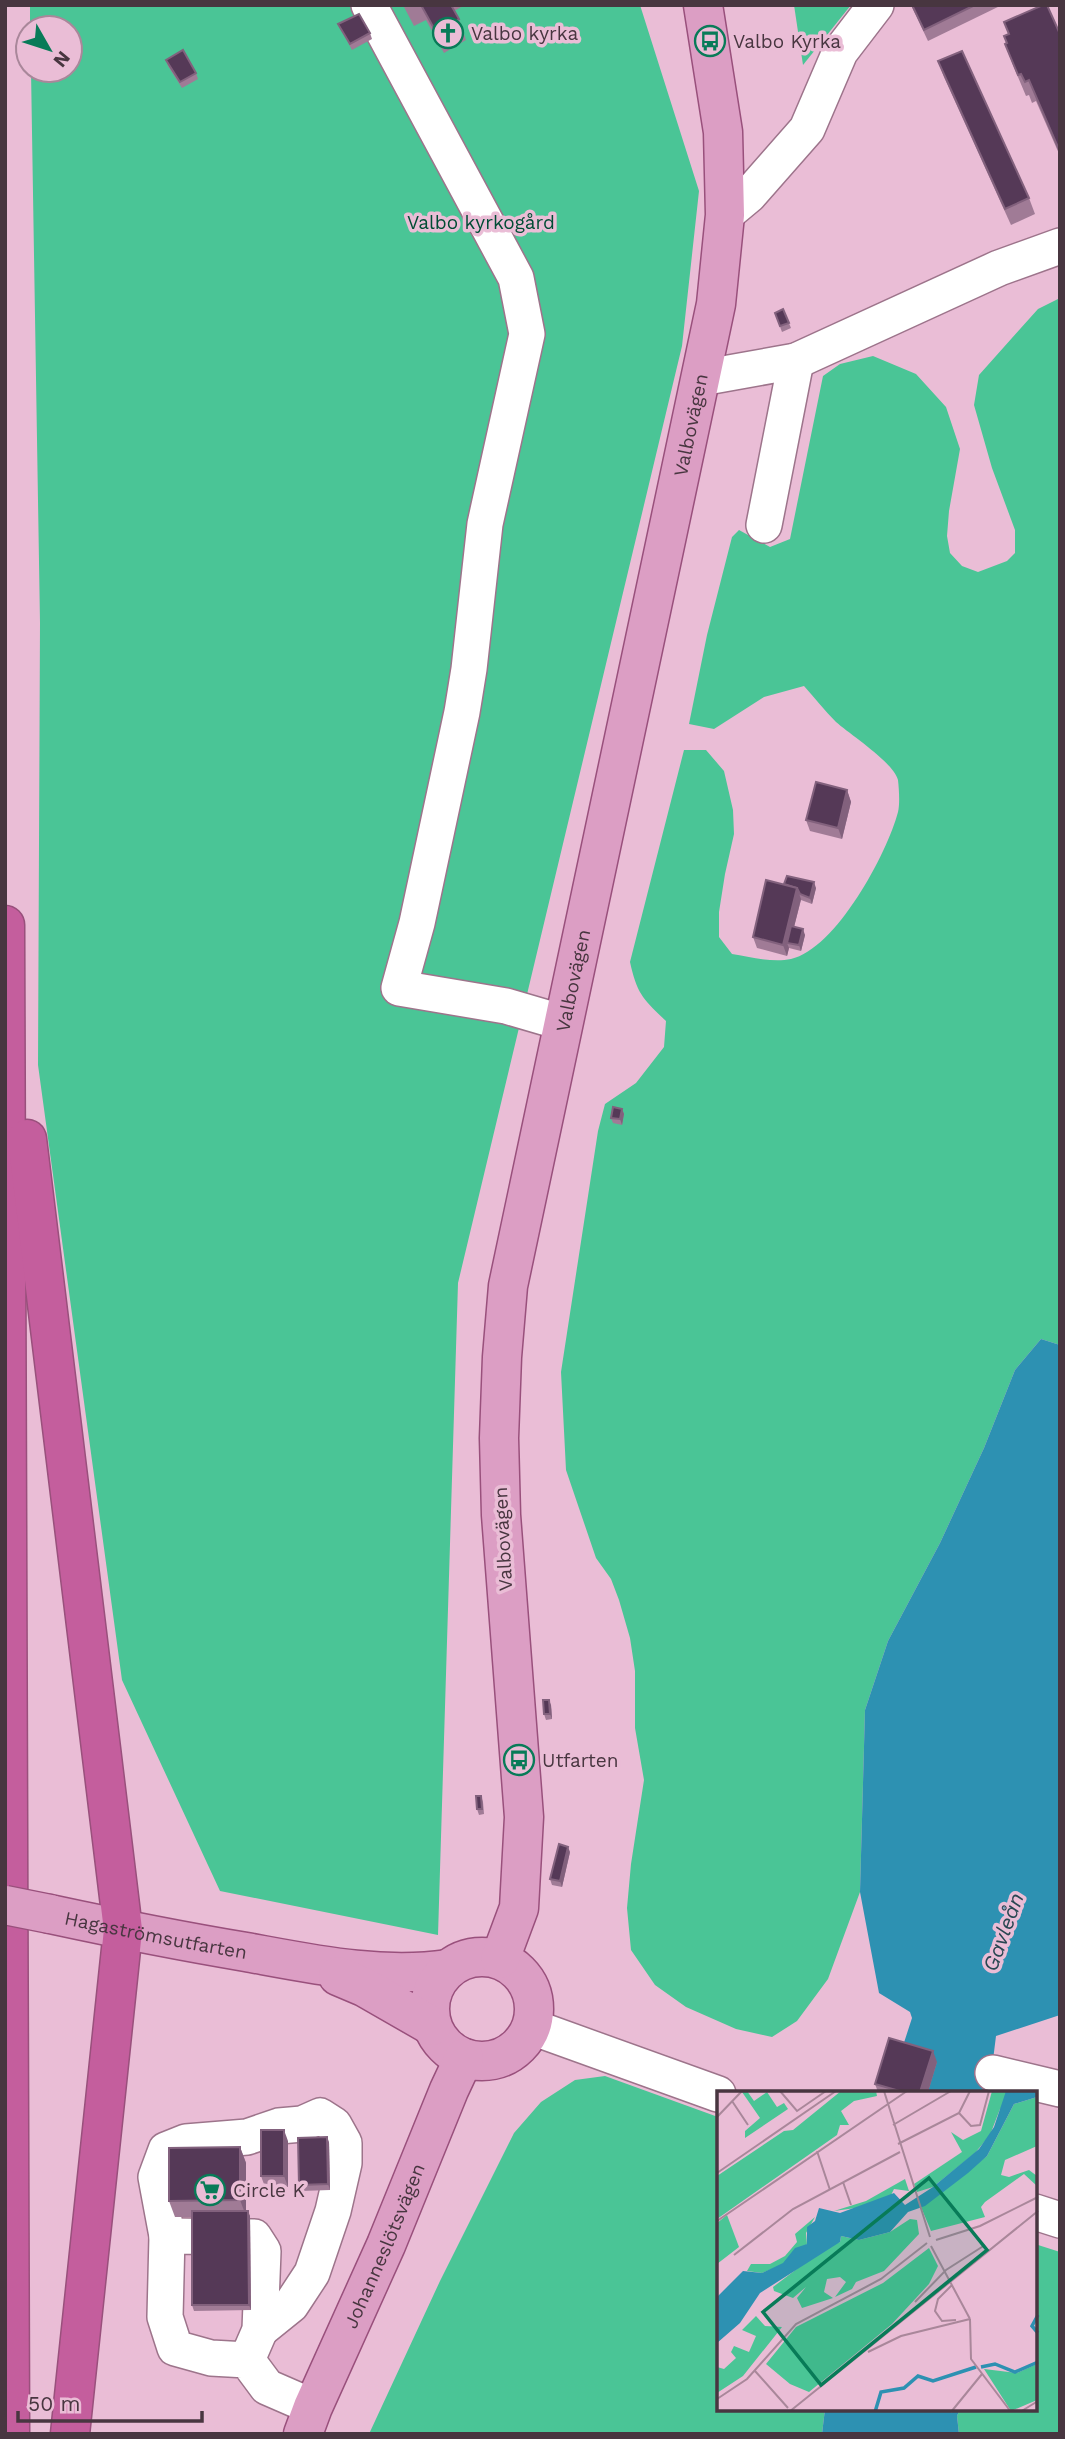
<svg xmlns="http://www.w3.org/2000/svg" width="1065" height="2439" font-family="'Work Sans',sans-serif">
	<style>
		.green { fill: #4ac596 }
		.water { fill: #2d91b2 }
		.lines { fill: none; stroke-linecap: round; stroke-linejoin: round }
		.minor-casing { stroke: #9d748b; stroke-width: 38 }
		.major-casing { stroke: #99507c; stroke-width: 41 }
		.highway-casing { stroke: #99507c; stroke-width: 41 }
		.minor { stroke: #fff; stroke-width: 35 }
		.major { stroke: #dc9ec4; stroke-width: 38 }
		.highway { stroke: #c45e9d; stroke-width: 38 }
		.major-bridge-casing { stroke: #99507c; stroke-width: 41; stroke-linecap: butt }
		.major-bridge { stroke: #dc9ec4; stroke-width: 38 }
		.wall { fill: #a07b96 }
		.shaded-wall { fill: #82617d }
		.building { fill: #553957; stroke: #82617d; stroke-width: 2 }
		.labels { text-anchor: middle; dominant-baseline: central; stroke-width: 7; stroke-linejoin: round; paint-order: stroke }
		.poi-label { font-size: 19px; fill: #483640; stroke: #eabdd6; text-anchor: start }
		.park-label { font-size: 19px; fill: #004c34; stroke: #eabdd6 }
		.street-label { font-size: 19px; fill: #483640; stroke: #eabdd6 }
		.water-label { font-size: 21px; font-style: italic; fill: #294752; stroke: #eabdd6 }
		.inset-river { fill: none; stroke: #2d91b2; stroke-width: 3.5 }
		.inset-road { fill: none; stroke: #a9879a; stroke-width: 2 }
		.view { fill: #087b58; fill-opacity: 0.15; stroke: #087b58; stroke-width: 3.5 }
		.inset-edge { fill: none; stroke: #483640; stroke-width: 3.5 }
	</style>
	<rect width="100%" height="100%" fill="#eabdd6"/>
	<g class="green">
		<polygon points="30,5 640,5 699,191 682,346 458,1283 438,1935 220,1891 122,1680 38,1065 40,623 31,70 70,70 70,28 30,28"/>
		<polygon points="794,5 851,5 803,65"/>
		<path d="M1060,298V1345L1041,1339L1015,1370L984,1448L940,1543L888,1641L865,1710L860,1892L828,1979L797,2021L772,2037L736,2029L686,2007L655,1985L631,1950L627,1908L631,1864L644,1780L635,1728V1671L630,1638L619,1600L611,1579L596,1558L566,1470L561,1372L598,1131L605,1104L636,1083L664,1047L666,1021C643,999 637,994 630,962L684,750H706L724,771L733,810L734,834L725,874L719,912V937L732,954C750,957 773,963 791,959C836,949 887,854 898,812C900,804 899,789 898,780C894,763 851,735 836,722C825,711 815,698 804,686L764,697L714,729L689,724L707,635L732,537L739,530L770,547L790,539L823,376L840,364L873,356L916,374L946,407L960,449L949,511L947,536L950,553L962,566L978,572L1007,561L1015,553V530L992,468L974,405L979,375L1038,309Z"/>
		<polygon points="605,2076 718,2117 718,2409 825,2409 822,2434 369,2434 440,2281 514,2133 541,2102 575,2080"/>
		<polygon points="1035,2244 1060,2252 1060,2434 959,2434 957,2416 960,2409 1035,2409"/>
	</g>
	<g class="water">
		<polygon points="1041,1339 1060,1345 1060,2015 996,2036 989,2092 888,2092 912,2018 910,2012 879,1993 860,1892 865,1710 888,1641 940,1543 984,1448 1015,1370"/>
		<polygon points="825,2409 960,2409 957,2416 959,2434 822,2434"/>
	</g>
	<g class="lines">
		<g class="minor-casing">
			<g id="minor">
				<polyline points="369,5 516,278 527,334 485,524 469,669 462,712 417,923 399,988 506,1006 564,1023"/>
				<polyline points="725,215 749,195 807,129 840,52 876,5"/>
				<polyline points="701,378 796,361 999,268 1060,246"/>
				<polyline points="764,525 796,361"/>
				<polyline points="532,2027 718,2094"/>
				<polyline points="993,2073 1060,2089"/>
				<polyline points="1035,2212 1060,2220"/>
				<polyline points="167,2236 156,2177 166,2150 186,2142 247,2137 279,2126 302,2124 320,2116 334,2125 344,2143 344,2163 333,2211 312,2273 291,2305 260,2330"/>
				<polyline points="247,2360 211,2358 175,2348 165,2317 167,2236 254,2237 263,2251 260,2330 247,2360 267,2387 313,2407"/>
			</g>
		</g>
		<g class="major-casing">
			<g id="major">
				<path id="s1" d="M50,1914C115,1928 180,1941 246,1952C312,1964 381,1979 448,1969"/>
				<circle cx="482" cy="2009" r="52"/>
				<path id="s2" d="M500,1959L519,1908L524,1817L501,1515L499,1438L502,1357L508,1286L716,304L725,215L723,132L703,5"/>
				<polyline points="338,1976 364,1987 432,2026"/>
				<path id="s3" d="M303,2434L313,2407L386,2245L449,2090L464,2058"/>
			</g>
		</g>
		<g class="highway-casing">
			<g id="highway">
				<polyline points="5,925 10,2434"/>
				<polyline points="27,1139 123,1930 70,2434"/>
			</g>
		</g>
		<use href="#minor" class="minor"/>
		<use href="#major" class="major"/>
		<use href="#highway" class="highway"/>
		<g class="major-bridge-casing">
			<polyline id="major-bridge" points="5,1905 50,1914"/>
		</g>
		<use href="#major-bridge" class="major-bridge"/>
	</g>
	<g class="wall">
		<polygon points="403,5 465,5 454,11 459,19 466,40 444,53 426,20 414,26"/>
		<polygon points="911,5 1002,5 928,41"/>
		<polygon points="1004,22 1060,34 1060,156 1036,101 1032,103 1029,95 1026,96 1013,65 1005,44 1007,43 1004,36 1009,34"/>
		<polygon points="338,24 370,33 372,39 352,50"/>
		<polygon points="166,60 196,73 198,79 182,88 168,66"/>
		<polygon points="938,61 1029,198 1035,214 1011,225 944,77"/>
		<polygon points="783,309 791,328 782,332 775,313"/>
		<polygon points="847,790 851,802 842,839 810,831 806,820"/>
		<polygon points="784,884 816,888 812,904 801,900 794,927 805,935 801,951 789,948 787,956 757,948 753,937"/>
		<polygon points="622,1109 624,1114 622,1125 613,1123 611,1118"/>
		<polygon points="551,1705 552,1719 546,1720 544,1714"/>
		<polygon points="481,1796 483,1802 484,1814 479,1815 477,1809"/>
		<polygon points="570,1852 562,1887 552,1885 550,1879"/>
		<polygon points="937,2062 928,2092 878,2092 875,2084"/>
		<polygon points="288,2141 288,2187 265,2187 261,2176"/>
		<polygon points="329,2142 330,2190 301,2191 299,2185"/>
		<polygon points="240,2147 246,2163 246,2211 250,2216 251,2310 194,2311 192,2305 192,2217 175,2217 169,2201"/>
	</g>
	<g class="shaded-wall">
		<polygon points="847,790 851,802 842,839 838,828"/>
		<polygon points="814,882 816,888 812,904 810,898"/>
		<polygon points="797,888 801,899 790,943 787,943 789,948 787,956 783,945"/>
		<polygon points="803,929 805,935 801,951 799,945"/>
		<polygon points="622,1109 624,1114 622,1125 620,1119"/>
		<polygon points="549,1700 551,1705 552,1719 550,1714"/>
		<polygon points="568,1847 570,1852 562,1887 560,1881"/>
		<polygon points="933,2051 937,2062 928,2092 920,2092"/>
		<polygon points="284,2130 288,2141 288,2187 284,2176"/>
		<polygon points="327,2137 329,2142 330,2190 328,2184"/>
		<polygon points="240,2147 246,2163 246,2216 240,2200"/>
		<polygon points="248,2211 250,2216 251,2310 249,2305"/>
	</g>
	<g class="building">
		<polygon points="421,5 451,5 459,19 436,32"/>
		<polygon points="912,5 975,5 924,30"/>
		<polygon points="1043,5 1047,5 1060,34 1060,152 1029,80 1025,82 1021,74 1018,75 1005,44 1007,43 1004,36 1009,34 1004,22"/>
		<polygon points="359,14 370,33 350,44 338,24"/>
		<polygon points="183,50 196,73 180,82 166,60"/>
		<polygon points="962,51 1029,198 1005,209 938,61"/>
		<polygon points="783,309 789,323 780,326 775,313"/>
		<polygon points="816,782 847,790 838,828 806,820"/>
		<polygon points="787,876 814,882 810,898 800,894 797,888 784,884"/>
		<polygon points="766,880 797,888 783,945 753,937"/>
		<polygon points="791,926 803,929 799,945 787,943"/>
		<polygon points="613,1107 622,1109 620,1119 611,1118"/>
		<polygon points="543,1700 549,1700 550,1714 544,1714"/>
		<polygon points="476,1796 481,1796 482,1809 477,1809"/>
		<polygon points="559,1844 568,1847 560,1881 550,1879"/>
		<polygon points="889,2038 933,2051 920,2092 903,2092 875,2084"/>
		<rect x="261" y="2130" width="23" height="46"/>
		<polygon points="327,2137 328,2184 299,2185 298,2138"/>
		<polygon points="240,2147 240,2200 169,2201 169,2148"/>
		<polygon points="192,2211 248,2211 249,2305 192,2305"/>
	</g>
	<defs>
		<g id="church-ring" transform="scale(1.575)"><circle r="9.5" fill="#eabdd6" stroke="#087b58" stroke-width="1.5"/><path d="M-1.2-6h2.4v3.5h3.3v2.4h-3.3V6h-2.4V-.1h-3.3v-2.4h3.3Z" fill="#087b58"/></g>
		<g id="bus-ring" transform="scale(1.575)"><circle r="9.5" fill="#eabdd6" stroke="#087b58" stroke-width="1.5"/><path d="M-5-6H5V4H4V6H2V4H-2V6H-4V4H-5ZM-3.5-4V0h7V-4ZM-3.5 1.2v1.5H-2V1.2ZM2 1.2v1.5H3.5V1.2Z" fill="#087b58"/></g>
		<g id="supermarket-ring" transform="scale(1.575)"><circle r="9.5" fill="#eabdd6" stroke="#087b58" stroke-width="1.5"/><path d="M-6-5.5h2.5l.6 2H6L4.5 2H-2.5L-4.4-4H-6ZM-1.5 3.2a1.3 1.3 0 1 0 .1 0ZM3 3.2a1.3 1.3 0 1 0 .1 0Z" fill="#087b58"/></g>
	</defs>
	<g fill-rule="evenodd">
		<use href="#church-ring" x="448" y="33"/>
		<use href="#bus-ring" x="710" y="41"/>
		<use href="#bus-ring" x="519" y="1760"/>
		<use href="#supermarket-ring" x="210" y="2190"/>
	</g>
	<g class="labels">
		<g class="poi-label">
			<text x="471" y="33">Valbo kyrka</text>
			<text x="733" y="41">Valbo Kyrka</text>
			<text x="542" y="1760">Utfarten</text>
			<text x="233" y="2190">Circle K</text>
		</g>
		<g class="park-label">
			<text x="481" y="222">Valbo kyrkogård</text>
		</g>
		<g class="street-label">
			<text stroke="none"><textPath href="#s2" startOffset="1558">Valbovägen</textPath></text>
			<text stroke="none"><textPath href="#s2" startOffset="990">Valbovägen</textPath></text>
			<text transform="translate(503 1539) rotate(-93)">Valbovägen</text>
			<text stroke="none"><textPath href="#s1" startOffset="108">Hagaströmsutfarten</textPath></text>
			<text stroke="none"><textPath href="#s3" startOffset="205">Johanneslötsvägen</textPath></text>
		</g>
		<g class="water-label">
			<text transform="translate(1003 1932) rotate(-70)">Gavleån</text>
		</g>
	</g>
	<g transform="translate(717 2091)">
		<rect width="320" height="320" fill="#eabdd6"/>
		<path d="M30,0L37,10L50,1L60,16L67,12L71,18L28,47V40L43,27L25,1ZM124,0H159L160,5L137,10L124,20L132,34H123L120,44L0,128V85L67,40L76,39ZM275,0H316L283,18L273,44L258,62L216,96L200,101L197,93L245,61L234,41L246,49L264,40ZM320,6V55L288,69L284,84L292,86L312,79L320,85V95L307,83L268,111L264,116L268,126L214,140L204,116L270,65L297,13ZM188,88L192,100L177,98L174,104L146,116L117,120L149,110ZM10,124L22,156L0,173V132ZM98,126L89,142L90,153L67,173L45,182L30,180L34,173H53L68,165L80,151L78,143ZM193,128L200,129L202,143L167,180L139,191L135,198L118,206L129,191L123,186L110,188L107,201L116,207L85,217L80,207L89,196L76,207L57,200L56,196L109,156L123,151L124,145L142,149L173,141ZM212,157L221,175L212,193L175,233L92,301L73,293L49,273L79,236L166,192ZM39,225L48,235L65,236L26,285L0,302V276L7,278L19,267L14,261L17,255L32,261L39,245L25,239ZM320,273V309L294,320L267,278L300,282Z" fill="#4ac596"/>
		<path d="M289,0H320V6L297,13L270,65L251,82L208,115L191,121L173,141L142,149L124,145L123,151L43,202L23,232L0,252L1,205L26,180L45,182L66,172L78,157L90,153V136L98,130L102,117L123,122L177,102L188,114L216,96L262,58L277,36Z" fill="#2d91b2"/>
		<path class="inset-river" d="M321,224L315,235L321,242M264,276L278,273L298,281L321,271M158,321L164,301L187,297L201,285L216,290L259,276"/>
		<path class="inset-road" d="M63,0L80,20L109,0M167,0L213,146M15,10L31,34M242,22L254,35L263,34L272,0M0,26L25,0M176,34L234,0M181,53L242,22L253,0M100,60L113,99M0,82L119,0M126,91L134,114M0,130L190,0M219,149L263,135L321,106M214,155L253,228M17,164L76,118L183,61M235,194L221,208L218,220L225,230L239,229M198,211L229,179L268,154M253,228L254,268L294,321M151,261L184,245L253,228M38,280L71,317M0,308L30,288L79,233L164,188L210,152M72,321L321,120M234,321L265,283M303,321L321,310"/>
		<path class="view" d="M212,87L270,159L104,294L46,221Z"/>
		<rect width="320" height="320" class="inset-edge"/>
	</g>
	<rect width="1065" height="2439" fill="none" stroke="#483640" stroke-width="14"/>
	<g transform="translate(49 49) rotate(129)"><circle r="33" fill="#eabdd6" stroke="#a9879a" stroke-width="2"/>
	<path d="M0-5L12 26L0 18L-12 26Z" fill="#087b58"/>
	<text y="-10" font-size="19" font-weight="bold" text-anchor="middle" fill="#483640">N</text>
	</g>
	<path d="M18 2411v10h184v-10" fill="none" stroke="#483640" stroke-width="3.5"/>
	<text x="28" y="2411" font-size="21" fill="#483640" stroke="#eabdd6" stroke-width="5" paint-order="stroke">50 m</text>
</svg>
